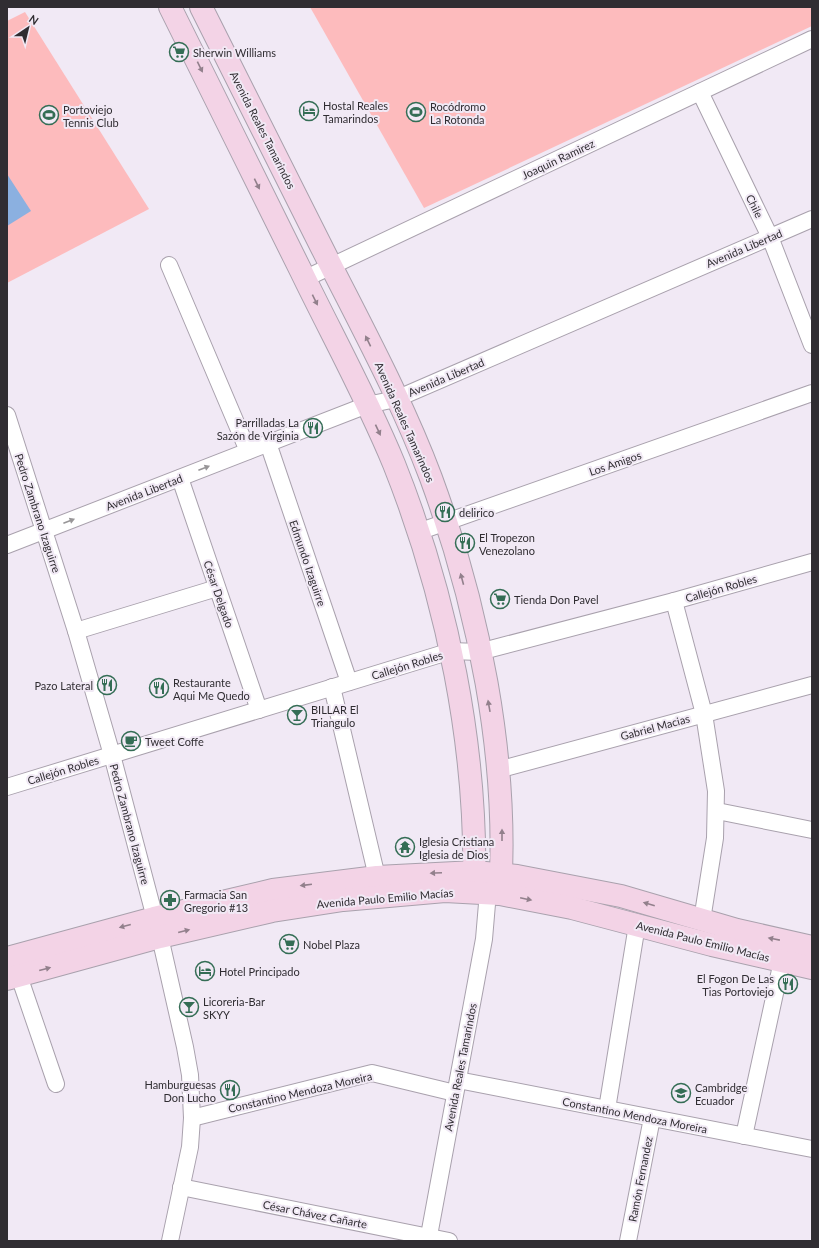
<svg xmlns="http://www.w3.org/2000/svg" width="819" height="1248" font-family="Lato,sans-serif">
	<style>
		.green { fill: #fdbbbd }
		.water { fill: #8bb0e0 }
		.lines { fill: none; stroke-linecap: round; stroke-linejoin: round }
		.street-casing { stroke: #a9a1ad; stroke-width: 18 }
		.secondary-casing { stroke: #a9a1ad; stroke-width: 24 }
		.street { stroke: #fff; stroke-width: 16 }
		.secondary { stroke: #f3d3e6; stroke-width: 22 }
		.oneway { fill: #92808c }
		.oneway2 { fill: #989698 }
		.labels { text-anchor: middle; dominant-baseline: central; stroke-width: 4; stroke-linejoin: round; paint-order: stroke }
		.poi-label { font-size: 11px; fill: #302d32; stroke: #f1e9f5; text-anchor: start }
		.street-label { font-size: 11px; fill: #302d32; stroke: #f1e9f5 }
	</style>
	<rect width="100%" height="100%" fill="#f1e9f5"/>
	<g class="green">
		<polygon points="310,7 812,7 812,26 424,208"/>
		<polygon points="25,12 149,209 7,283 7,21"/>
	</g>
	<polygon class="water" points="7,174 31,211 7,226"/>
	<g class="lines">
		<g class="street-casing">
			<g id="street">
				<polyline points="700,92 770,237 812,345"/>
				<polyline points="169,265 248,451"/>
				<polyline points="304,279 812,39"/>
				<polyline points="7,415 76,631 112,755 160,937 185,1047 190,1075 192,1118 190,1147 170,1241"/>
				<polyline points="268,443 349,682"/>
				<polyline points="180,478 259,710"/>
				<polyline points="418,532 812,393"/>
				<polyline points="7,545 367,405 396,399 812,219"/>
				<polyline points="674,601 704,714 716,791 715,838 702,920"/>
				<polyline points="76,631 217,588"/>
				<polyline points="332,687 377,877"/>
				<polyline points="498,770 812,685"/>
				<polyline points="7,787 451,651 479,652 674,601 812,562"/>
				<polyline points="717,811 812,830"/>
				<polyline points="19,976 56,1084"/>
				<polyline points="458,1080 812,1149"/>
				<polyline points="607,1109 637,925"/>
				<polyline points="192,1118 372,1073 455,1093"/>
				<polyline points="744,1136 782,961"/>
				<polyline points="181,1187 449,1241"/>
				<polyline points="428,1241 484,939 488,892"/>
				<polyline points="628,1241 652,1118"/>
			</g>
		</g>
		<g class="secondary-casing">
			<g id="secondary">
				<path d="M170,7C214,95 257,183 301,271C332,335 367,398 394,464C447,597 478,748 474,891"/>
				<path d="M201,7C241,87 281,166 321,246C359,322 401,398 431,478C478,606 509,757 500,894"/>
				<polyline points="7,958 154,918 273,890 377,877 475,872 517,876 621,896 737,930 812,947"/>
				<polyline points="7,979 160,937 272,911 343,900 445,891 500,894 572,908 712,945 812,968"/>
			</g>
		</g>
		<use href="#street" class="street"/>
		<use href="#secondary" class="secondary"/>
	</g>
	<defs><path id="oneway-solid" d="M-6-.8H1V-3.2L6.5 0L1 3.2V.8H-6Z"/></defs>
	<g class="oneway">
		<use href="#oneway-solid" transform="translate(200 67) rotate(64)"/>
		<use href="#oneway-solid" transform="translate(257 184) rotate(64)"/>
		<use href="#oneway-solid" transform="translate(315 300) rotate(64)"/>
		<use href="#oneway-solid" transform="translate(368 341) rotate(-116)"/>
		<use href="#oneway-solid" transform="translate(378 430) rotate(65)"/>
		<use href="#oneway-solid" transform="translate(462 579) rotate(-105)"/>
		<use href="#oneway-solid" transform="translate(489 706) rotate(-100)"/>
		<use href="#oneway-solid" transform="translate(502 835) rotate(-90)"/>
		<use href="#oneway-solid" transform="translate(436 873) rotate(177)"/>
		<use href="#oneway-solid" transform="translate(306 885) rotate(173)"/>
		<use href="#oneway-solid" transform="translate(526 899) rotate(12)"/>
		<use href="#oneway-solid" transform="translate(649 904) rotate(-164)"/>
		<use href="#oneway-solid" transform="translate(125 926) rotate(165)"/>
		<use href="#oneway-solid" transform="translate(184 931) rotate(-14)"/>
		<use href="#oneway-solid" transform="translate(774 939) rotate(-169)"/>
		<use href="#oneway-solid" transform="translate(45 969) rotate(-15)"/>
	</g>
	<g class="oneway2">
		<use href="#oneway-solid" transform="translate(204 468) rotate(-21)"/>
		<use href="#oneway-solid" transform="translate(69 521) rotate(-21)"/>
	</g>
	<defs>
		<g id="supermarket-ring" transform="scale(1)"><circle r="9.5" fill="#f1e9f5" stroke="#346d55" stroke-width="1.5"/><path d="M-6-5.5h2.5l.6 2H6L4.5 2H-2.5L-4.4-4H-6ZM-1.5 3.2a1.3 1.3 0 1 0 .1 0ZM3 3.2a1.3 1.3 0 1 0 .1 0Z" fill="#346d55"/></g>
		<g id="hotel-ring" transform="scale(1)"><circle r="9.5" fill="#f1e9f5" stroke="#346d55" stroke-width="1.5"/><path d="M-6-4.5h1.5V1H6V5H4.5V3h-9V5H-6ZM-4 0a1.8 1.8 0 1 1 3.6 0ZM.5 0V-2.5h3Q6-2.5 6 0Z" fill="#346d55"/></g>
		<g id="stadium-ring" transform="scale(1)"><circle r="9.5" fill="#f1e9f5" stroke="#346d55" stroke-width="1.5"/><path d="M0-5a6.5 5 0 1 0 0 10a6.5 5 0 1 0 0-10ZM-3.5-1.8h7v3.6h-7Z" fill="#346d55"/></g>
		<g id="restaurant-ring" transform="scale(1)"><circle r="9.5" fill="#f1e9f5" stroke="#346d55" stroke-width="1.5"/><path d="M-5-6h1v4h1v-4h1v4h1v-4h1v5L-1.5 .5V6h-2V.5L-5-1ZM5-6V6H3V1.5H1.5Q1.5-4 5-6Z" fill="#346d55"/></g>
		<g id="bar-ring" transform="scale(1)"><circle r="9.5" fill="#f1e9f5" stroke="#346d55" stroke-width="1.5"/><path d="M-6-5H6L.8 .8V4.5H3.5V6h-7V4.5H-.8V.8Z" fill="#346d55"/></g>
		<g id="cafe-ring" transform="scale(1)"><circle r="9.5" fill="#f1e9f5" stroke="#346d55" stroke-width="1.5"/><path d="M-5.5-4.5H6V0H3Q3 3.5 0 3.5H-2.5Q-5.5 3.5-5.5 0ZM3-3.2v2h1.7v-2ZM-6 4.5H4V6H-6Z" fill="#346d55"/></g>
		<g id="temple-ring" transform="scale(1)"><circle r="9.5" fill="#f1e9f5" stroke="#346d55" stroke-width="1.5"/><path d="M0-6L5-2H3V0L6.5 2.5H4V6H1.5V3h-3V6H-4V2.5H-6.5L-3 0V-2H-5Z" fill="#346d55"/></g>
		<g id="pharmacy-ring" transform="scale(1)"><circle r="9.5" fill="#f1e9f5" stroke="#346d55" stroke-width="1.5"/><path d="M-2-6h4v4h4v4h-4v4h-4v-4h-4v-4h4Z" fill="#346d55"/></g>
		<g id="university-ring" transform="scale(1)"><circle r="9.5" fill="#f1e9f5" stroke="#346d55" stroke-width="1.5"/><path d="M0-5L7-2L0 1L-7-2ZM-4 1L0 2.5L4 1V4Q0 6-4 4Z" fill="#346d55"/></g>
	</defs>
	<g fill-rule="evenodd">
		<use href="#supermarket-ring" x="179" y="52"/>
		<use href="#hotel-ring" x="309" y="111"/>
		<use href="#stadium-ring" x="416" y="112"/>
		<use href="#stadium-ring" x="49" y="115"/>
		<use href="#restaurant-ring" x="313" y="428"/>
		<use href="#restaurant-ring" x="445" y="512"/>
		<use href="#restaurant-ring" x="465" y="543"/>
		<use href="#supermarket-ring" x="500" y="599"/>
		<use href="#restaurant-ring" x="107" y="685"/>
		<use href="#restaurant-ring" x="159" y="688"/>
		<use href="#bar-ring" x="297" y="715"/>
		<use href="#cafe-ring" x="131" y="741"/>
		<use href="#temple-ring" x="405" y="847"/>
		<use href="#pharmacy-ring" x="170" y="900"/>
		<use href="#supermarket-ring" x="289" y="944"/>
		<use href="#hotel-ring" x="205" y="971"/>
		<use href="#restaurant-ring" x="788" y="984"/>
		<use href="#bar-ring" x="189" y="1007"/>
		<use href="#restaurant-ring" x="230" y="1090"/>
		<use href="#university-ring" x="681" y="1093"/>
	</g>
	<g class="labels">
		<g class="poi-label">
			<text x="193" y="52">Sherwin Williams</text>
			<text x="323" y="105">Hostal Reales<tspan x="323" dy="13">Tamarindos</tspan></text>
			<text x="430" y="106">Rocódromo<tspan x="430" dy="13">La Rotonda</tspan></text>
			<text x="63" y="109">Portoviejo<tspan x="63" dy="13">Tennis Club</tspan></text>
			<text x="299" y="422" text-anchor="end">Parrilladas La<tspan x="299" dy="13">Sazón de Virginia</tspan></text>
			<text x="459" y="512">delirico</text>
			<text x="479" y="537">El Tropezon<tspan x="479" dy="13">Venezolano</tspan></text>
			<text x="514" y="599">Tienda Don Pavel</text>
			<text x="173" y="682">Restaurante<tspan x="173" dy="13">Aqui Me Quedo</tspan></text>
			<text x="93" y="685" text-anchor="end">Pazo Lateral</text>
			<text x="311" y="709">BILLAR El<tspan x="311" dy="13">Triangulo</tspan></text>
			<text x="145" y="741">Tweet Coffe</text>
			<text x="419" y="841">Iglesia Cristiana<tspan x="419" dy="13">Iglesia de Dios</tspan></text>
			<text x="184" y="894">Farmacia San<tspan x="184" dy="13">Gregorio #13</tspan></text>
			<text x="303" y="944">Nobel Plaza</text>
			<text x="219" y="971">Hotel Principado</text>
			<text x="774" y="978" text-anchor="end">El Fogon De Las<tspan x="774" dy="13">Tias Portoviejo</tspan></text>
			<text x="203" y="1001">Licoreria-Bar<tspan x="203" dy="13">SKYY</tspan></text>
			<text x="216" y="1084" text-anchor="end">Hamburguesas<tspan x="216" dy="13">Don Lucho</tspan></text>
			<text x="695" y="1087">Cambridge<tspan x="695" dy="13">Ecuador</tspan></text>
		</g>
		<g class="street-label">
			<text transform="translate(263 130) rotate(63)">Avenida Reales Tamarindos</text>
			<text transform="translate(558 159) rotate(-25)">Joaquin Ramirez</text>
			<text transform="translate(755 206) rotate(64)">Chile</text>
			<text transform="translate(744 248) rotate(-23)">Avenida Libertad</text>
			<text transform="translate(446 377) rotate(-23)">Avenida Libertad</text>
			<text transform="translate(405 422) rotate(66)">Avenida Reales Tamarindos</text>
			<text transform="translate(615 463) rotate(-19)">Los Amigos</text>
			<text transform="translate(144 492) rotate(-21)">Avenida Libertad</text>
			<text transform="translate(38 513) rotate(72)">Pedro Zambrano Izaguirre</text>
			<text transform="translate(308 563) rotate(71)">Edmundo Izaguirre</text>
			<text transform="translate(721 588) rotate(-16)">Callejón Robles</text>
			<text transform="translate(219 594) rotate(71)">César Delgado</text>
			<text transform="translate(407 665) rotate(-17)">Callejón Robles</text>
			<text transform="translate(655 727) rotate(-15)">Gabriel Macias</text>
			<text transform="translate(63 770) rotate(-17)">Callejón Robles</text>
			<text transform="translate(130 824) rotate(75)">Pedro Zambrano Izaguirre</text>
			<text transform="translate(385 898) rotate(-5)">Avenida Paulo Emilio Macías</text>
			<text transform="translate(703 941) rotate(14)">Avenida Paulo Emilio Macías</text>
			<text transform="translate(460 1067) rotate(-79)">Avenida Reales Tamarindos</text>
			<text transform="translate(300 1092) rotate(-13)">Constantino Mendoza Moreira</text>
			<text transform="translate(635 1115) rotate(11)">Constantino Mendoza Moreira</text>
			<text transform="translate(640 1179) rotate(-79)">Ramón Fernandez</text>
			<text transform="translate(315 1214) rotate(11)">César Chávez Cañarte</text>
		</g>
	</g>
	<rect width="819" height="1248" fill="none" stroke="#302d32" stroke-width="16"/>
	<g transform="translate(28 28) rotate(35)" stroke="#f1e9f5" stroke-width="3" paint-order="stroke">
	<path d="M0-3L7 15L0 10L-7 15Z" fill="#302d32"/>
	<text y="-6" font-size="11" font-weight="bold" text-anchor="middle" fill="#302d32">N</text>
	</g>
</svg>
